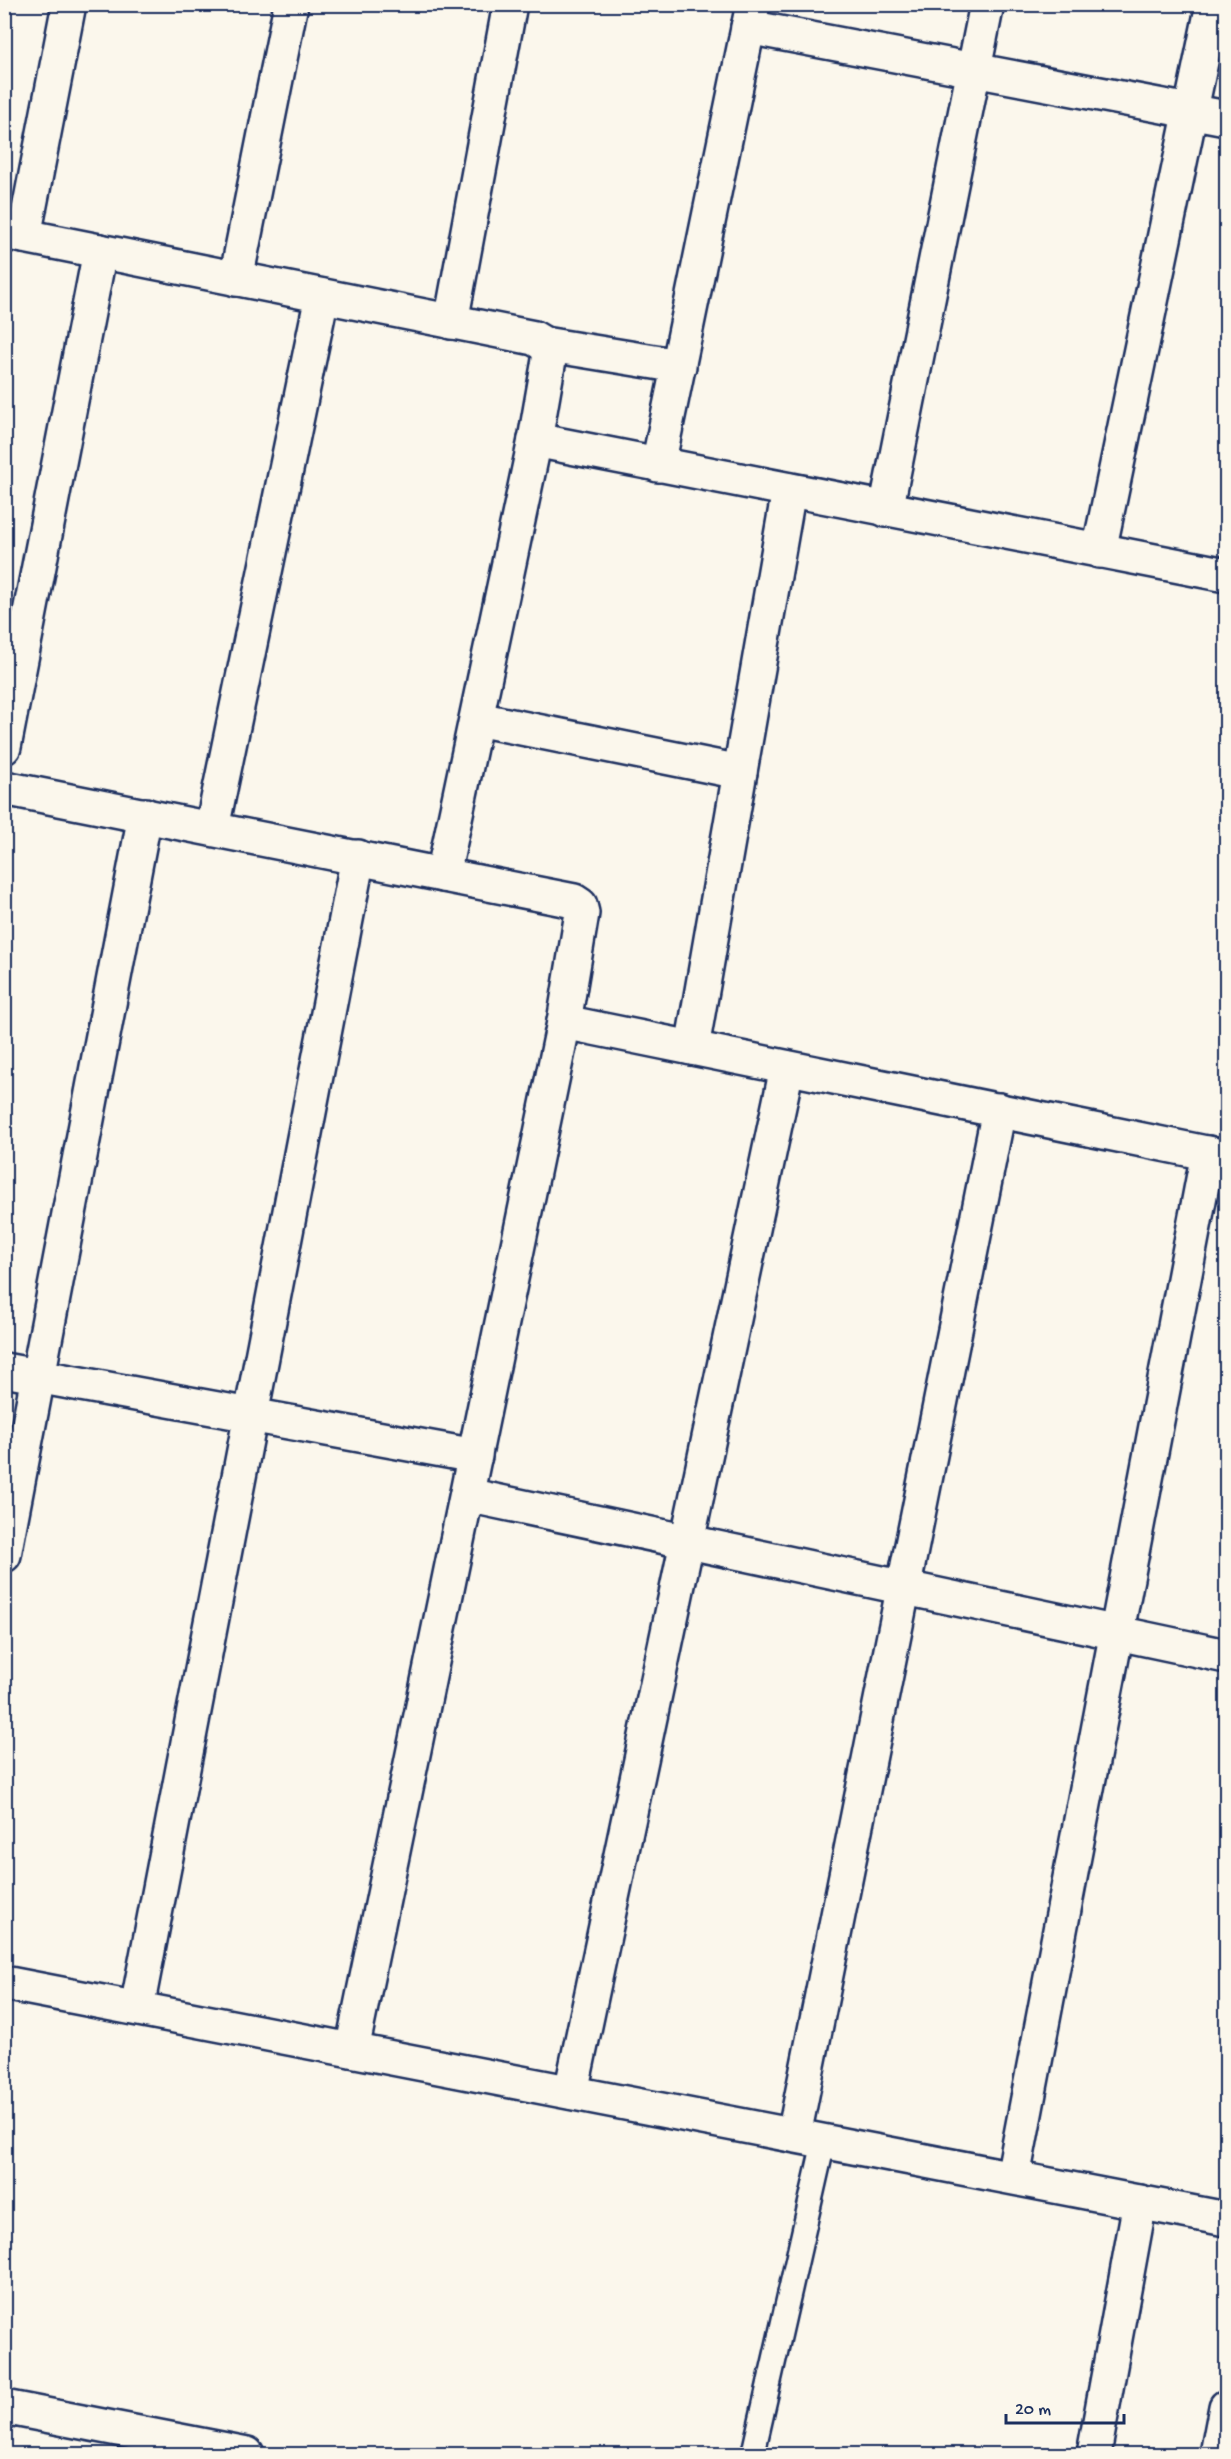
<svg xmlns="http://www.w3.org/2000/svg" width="1231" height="2459" font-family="'Gochi Hand',sans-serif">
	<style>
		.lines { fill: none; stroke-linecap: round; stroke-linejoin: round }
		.lane-casing { stroke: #1b2f5e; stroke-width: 27 }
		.street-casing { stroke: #1b2f5e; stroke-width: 38 }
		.secondary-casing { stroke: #1b2f5e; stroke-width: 38 }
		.lane { stroke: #fbf7ec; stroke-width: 22 }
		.street { stroke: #fbf7ec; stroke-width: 33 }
		.secondary { stroke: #fbf7ec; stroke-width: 33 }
	</style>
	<rect width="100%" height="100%" fill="#fbf7ec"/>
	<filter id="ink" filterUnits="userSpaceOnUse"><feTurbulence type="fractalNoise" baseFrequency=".0167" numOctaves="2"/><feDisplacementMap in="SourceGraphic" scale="12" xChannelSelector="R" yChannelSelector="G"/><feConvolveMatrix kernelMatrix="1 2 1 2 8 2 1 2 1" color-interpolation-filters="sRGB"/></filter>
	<g filter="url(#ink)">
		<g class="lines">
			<g class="lane-casing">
				<polyline id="lane" points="753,2454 824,2141"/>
			</g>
			<g class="street-casing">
				<g id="street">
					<polyline points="748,27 1226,118"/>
					<polyline points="4,232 534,338 544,344 550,354 535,440 443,875"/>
					<polyline points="24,236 69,4"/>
					<polyline points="236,279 291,4"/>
					<polyline points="451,322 510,4"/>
					<polyline points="544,344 679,366"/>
					<polyline points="535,440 1226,575"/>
					<polyline points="658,465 753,4"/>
					<polyline points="886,510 987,4"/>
					<polyline points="1099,551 1213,4"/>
					<polyline points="477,719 740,772"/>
					<polyline points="4,747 100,251"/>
					<polyline points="4,788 574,901 580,905 582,913 564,1022 352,2050"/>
					<polyline points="212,828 322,296"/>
					<polyline points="564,1022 1226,1157"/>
					<polyline points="692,1048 789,490"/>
					<polyline points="4,1370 475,1456"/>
					<polyline points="467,1495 1226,1656"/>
					<polyline points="4,1555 145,815"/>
					<polyline points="4,1983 1226,2219"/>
					<polyline points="137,2008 358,857"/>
					<polyline points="571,2092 787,1068"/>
					<polyline points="794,2135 999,1110"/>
					<polyline points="1013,2177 1208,1153"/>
					<polyline points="1094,2454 1140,2202"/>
				</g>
			</g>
			<g class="secondary-casing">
				<g id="secondary">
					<polyline points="4,2407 247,2454"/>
					<polyline points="1217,2454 1226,2407"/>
				</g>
			</g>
			<use href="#lane" class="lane"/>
			<use href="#street" class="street"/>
			<use href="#secondary" class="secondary"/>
		</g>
	</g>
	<rect width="1231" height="2459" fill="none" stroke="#fbf7ec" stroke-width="24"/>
	<rect x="12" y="12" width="1207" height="2435" fill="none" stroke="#1b2f5e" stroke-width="2" filter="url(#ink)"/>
	<path d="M1006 2414v9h118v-9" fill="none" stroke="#1b2f5e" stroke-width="3"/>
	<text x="1015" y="2414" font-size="18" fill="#1b2f5e" stroke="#fbf7ec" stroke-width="4.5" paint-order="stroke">20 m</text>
</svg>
